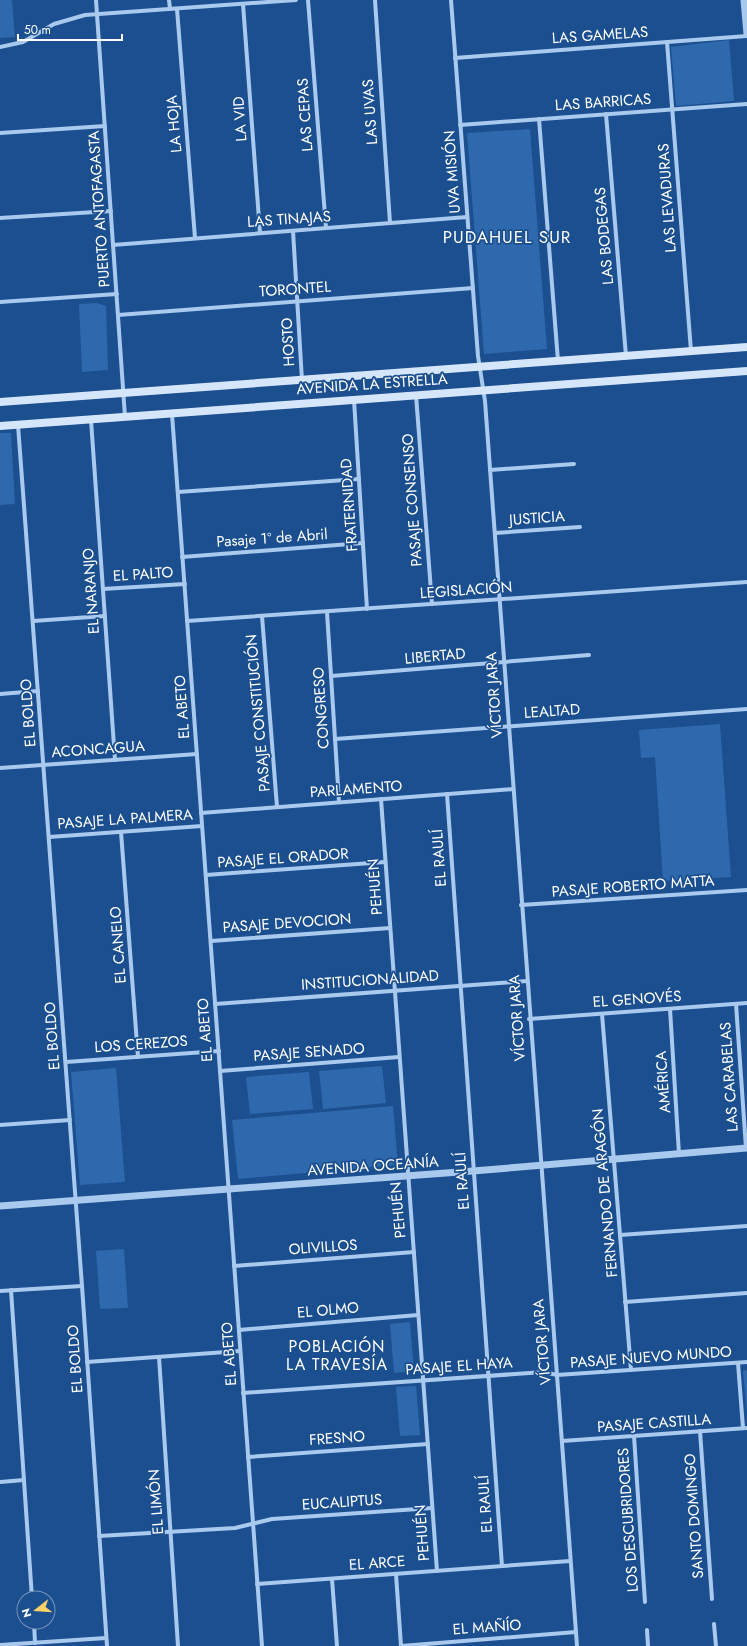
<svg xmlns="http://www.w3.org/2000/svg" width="747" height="1646" font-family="Jost,sans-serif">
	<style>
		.green { fill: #2e69ad }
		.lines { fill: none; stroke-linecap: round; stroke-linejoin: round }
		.minor { stroke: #a9c9ee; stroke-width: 4 }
		.tertiary { stroke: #a9c9ee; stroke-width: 7 }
		.secondary { stroke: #d6e6fa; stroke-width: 8 }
		.labels { text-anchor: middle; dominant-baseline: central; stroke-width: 3.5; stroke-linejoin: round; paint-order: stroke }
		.street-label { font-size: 15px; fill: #fff; stroke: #1b4f8f }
		.neighbourhood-label { font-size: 16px; letter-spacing: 1px; fill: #fff; stroke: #1b4f8f }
		.quarter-label { font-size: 17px; letter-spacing: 1px; fill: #fff; stroke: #1b4f8f }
	</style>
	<rect width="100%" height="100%" fill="#1b4f8f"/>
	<g class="green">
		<polygon points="0,0 12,0 15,37 0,38"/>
		<polygon points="729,40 734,101 676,106 671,47"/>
		<polygon points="530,129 547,349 484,354 467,133"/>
		<polygon points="97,303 106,306 108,370 82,372 79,304"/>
		<polygon points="0,433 11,433 15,504 0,505"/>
		<polygon points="720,724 731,877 663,881 655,757 641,758 639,730"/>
		<polygon points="382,1066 386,1103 323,1109 319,1071"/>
		<polygon points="116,1068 125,1182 80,1185 71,1072"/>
		<polygon points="309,1072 313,1109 250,1114 246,1077"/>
		<polygon points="393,1106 398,1165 238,1179 232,1120"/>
		<polygon points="124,1249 128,1308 100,1309 96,1251"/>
		<polygon points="410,1322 414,1371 394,1373 390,1324"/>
		<polygon points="747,1370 747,1413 743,1371"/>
		<polygon points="416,1386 420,1435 400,1436 396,1387"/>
	</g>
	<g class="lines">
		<g class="minor">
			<polyline points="96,0 125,417"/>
			<polyline points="169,0 170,9"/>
			<polyline points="308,0 326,228"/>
			<polyline points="375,0 390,223"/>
			<polyline points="451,0 478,356 485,401 577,1646"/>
			<polyline points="243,4 260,233"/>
			<polyline points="177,9 195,238"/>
			<polyline points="667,42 691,351"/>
			<polyline points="0,47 23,42 54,24 85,15 296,0"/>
			<polyline points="455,58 747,36"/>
			<polyline points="606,114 626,356"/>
			<polyline points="539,119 558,361"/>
			<polyline points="460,125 747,104"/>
			<polyline points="0,133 105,126"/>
			<polyline points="0,218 111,211"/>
			<polyline points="293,231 302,380"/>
			<polyline points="113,245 467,217"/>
			<polyline points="0,302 117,294"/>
			<polyline points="118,315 473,288"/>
			<polyline points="416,395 432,604"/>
			<polyline points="354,400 367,609"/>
			<polyline points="172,414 262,1646"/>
			<polyline points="91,420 115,760"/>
			<polyline points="18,425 82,1286 107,1646"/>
			<polyline points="490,470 574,464"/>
			<polyline points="178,492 359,479"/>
			<polyline points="495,533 580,527"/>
			<polyline points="182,557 363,543"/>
			<polyline points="103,589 185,584"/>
			<polyline points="327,612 339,802"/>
			<polyline points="262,616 277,807"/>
			<polyline points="33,621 105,616"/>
			<polyline points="187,621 747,582"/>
			<polyline points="331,676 589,655"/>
			<polyline points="0,694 38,691"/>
			<polyline points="335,739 747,709"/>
			<polyline points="0,768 197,754"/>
			<polyline points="447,794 502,1566"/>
			<polyline points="381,799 437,1571"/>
			<polyline points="201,813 513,789"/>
			<polyline points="121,832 138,1057"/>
			<polyline points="49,837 202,826"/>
			<polyline points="206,875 385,862"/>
			<polyline points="521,905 747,890"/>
			<polyline points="211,941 390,928"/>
			<polyline points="215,1004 527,981"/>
			<polyline points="736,1004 746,1148"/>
			<polyline points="670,1009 679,1154"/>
			<polyline points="602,1014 631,1370"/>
			<polyline points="529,1019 747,1003"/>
			<polyline points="66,1062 219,1051"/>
			<polyline points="220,1071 399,1057"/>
			<polyline points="0,1125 70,1120"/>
			<polyline points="620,1235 747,1226"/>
			<polyline points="234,1266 414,1252"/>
			<polyline points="11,1290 32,1598"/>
			<polyline points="0,1291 82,1286"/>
			<polyline points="625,1302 747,1293"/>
			<polyline points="239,1330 418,1315"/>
			<polyline points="159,1357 178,1646"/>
			<polyline points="87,1362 240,1351"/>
			<polyline points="738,1363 743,1428"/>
			<polyline points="243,1393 544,1372 557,1375 747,1362"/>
			<polyline points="700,1431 712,1599"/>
			<polyline points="634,1436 645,1602"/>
			<polyline points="562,1441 747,1428"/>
			<polyline points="248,1457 428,1444"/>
			<polyline points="0,1482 24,1480"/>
			<polyline points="99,1536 235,1528 272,1519 432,1508"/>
			<polyline points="396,1574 401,1646 576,1632"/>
			<polyline points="332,1579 337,1646"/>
			<polyline points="257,1584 570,1561"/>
			<polyline points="34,1622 35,1643"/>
			<polyline points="714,1624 716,1646"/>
			<polyline points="647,1630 648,1646"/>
			<polyline points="0,1645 106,1638"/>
		</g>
		<g class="tertiary">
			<polyline points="744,0 747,34"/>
			<polyline points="0,1206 473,1171 747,1148"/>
		</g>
		<g class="secondary">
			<polyline points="0,402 747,347"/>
			<polyline points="0,426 747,371"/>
		</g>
	</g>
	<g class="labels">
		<g class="street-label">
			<text transform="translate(600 35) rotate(-4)">LAS GAMELAS</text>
			<text transform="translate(603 102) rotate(-4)">LAS BARRICAS</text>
			<text transform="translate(370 112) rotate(-94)">LAS UVAS</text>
			<text transform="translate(305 115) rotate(-94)">LAS CEPAS</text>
			<text transform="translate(240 119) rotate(-94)">LA VID</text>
			<text transform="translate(174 124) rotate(-95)">LA HOJA</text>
			<text transform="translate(452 172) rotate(-94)">UVA MISIÓN</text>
			<text transform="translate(667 198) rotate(-94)">LAS LEVADURAS</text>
			<text transform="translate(99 209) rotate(-94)">PUERTO ANTOFAGASTA</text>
			<text transform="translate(289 219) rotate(-4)">LAS TINAJAS</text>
			<text transform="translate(604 236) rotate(-95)">LAS BODEGAS</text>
			<text transform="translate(295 289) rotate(-4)">TORONTEL</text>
			<text transform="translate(288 342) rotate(-93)">HOSTO</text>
			<text transform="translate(372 384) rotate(-4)">AVENIDA LA ESTRELLA</text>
			<text transform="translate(412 500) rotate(-94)">PASAJE CONSENSO</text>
			<text transform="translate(349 505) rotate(-94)">FRATERNIDAD</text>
			<text transform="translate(537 518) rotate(-4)">JUSTICIA</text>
			<text transform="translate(272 538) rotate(-4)">Pasaje 1º de Abril</text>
			<text transform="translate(143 574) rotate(-4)">EL PALTO</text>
			<text transform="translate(466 590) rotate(-4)">LEGISLACIÓN</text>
			<text transform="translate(91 591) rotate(-94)">EL NARANJO</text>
			<text transform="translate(435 656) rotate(-5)">LIBERTAD</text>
			<text transform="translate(494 695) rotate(-94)">VÍCTOR JARA</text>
			<text transform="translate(182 707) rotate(-94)">EL ABETO</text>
			<text transform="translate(321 708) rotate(-94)">CONGRESO</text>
			<text transform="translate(552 711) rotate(-4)">LEALTAD</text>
			<text transform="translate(28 713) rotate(-94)">EL BOLDO</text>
			<text transform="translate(258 713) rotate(-95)">PASAJE CONSTITUCIÓN</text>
			<text transform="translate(98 749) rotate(-4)">ACONCAGUA</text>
			<text transform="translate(356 789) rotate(-4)">PARLAMENTO</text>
			<text transform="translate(125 819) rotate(-4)">PASAJE LA PALMERA</text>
			<text transform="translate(283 858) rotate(-4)">PASAJE EL ORADOR</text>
			<text transform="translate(439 858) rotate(-94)">EL RAULÍ</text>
			<text transform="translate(633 886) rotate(-4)">PASAJE ROBERTO MATTA</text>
			<text transform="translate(375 887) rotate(-94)">PEHUÉN</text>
			<text transform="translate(287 923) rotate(-4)">PASAJE DEVOCION</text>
			<text transform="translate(118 945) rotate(-94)">EL CANELO</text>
			<text transform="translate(370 980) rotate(-4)">INSTITUCIONALIDAD</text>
			<text transform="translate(637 999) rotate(-4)">EL GENOVÉS</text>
			<text transform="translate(517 1018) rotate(-94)">VÍCTOR JARA</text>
			<text transform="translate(205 1030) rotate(-94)">EL ABETO</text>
			<text transform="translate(52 1036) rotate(-94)">EL BOLDO</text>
			<text transform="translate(141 1044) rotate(-4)">LOS CEREZOS</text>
			<text transform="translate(309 1052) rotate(-4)">PASAJE SENADO</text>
			<text transform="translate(729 1077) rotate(-94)">LAS CARABELAS</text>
			<text transform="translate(663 1082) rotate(-94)">AMÉRICA</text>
			<text transform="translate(373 1166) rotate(-4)">AVENIDA OCEANÍA</text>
			<text transform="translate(462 1181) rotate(-94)">EL RAULÍ</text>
			<text transform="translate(605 1193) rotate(-95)">FERNANDO DE ARAGÓN</text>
			<text transform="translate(398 1210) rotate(-95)">PEHUÉN</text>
			<text transform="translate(323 1247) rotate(-4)">OLIVILLOS</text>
			<text transform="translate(328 1310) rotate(-5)">EL OLMO</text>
			<text transform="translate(542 1342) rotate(-95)">VÍCTOR JARA</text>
			<text transform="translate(229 1354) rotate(-94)">EL ABETO</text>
			<text transform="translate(651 1357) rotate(-4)">PASAJE NUEVO MUNDO</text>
			<text transform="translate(75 1359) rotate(-94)">EL BOLDO</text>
			<text transform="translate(459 1366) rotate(-4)">PASAJE EL HAYA</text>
			<text transform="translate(654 1423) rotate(-4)">PASAJE CASTILLA</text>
			<text transform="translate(337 1438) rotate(-4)">FRESNO</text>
			<text transform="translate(156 1502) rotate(-94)">EL LIMÓN</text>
			<text transform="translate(342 1502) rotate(-4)">EUCALIPTUS</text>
			<text transform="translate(485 1504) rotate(-94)">EL RAULÍ</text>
			<text transform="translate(694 1516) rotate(-94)">SANTO DOMINGO</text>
			<text transform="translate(628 1520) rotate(-94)">LOS DESCUBRIDORES</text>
			<text transform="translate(422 1533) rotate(-94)">PEHUÉN</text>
			<text transform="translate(377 1563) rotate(-4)">EL ARCE</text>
			<text transform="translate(487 1627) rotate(-4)">EL MAÑÍO</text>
		</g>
		<g class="neighbourhood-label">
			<text x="337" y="1346">POBLACIÓN<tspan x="337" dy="18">LA TRAVESÍA</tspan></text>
		</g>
		<g class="quarter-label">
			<text x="507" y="237">PUDAHUEL SUR</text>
		</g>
	</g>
	<g transform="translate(36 1610) rotate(253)"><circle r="19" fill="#1b4f8f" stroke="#7695bc"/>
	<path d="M0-3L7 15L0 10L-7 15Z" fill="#ffd166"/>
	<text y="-6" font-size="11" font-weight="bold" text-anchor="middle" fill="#ffffff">N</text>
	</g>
	<path d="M18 34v6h104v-6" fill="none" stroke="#ffffff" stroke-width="2"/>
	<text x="24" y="34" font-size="12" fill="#ffffff" stroke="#1b4f8f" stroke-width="3" paint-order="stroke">50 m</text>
</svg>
